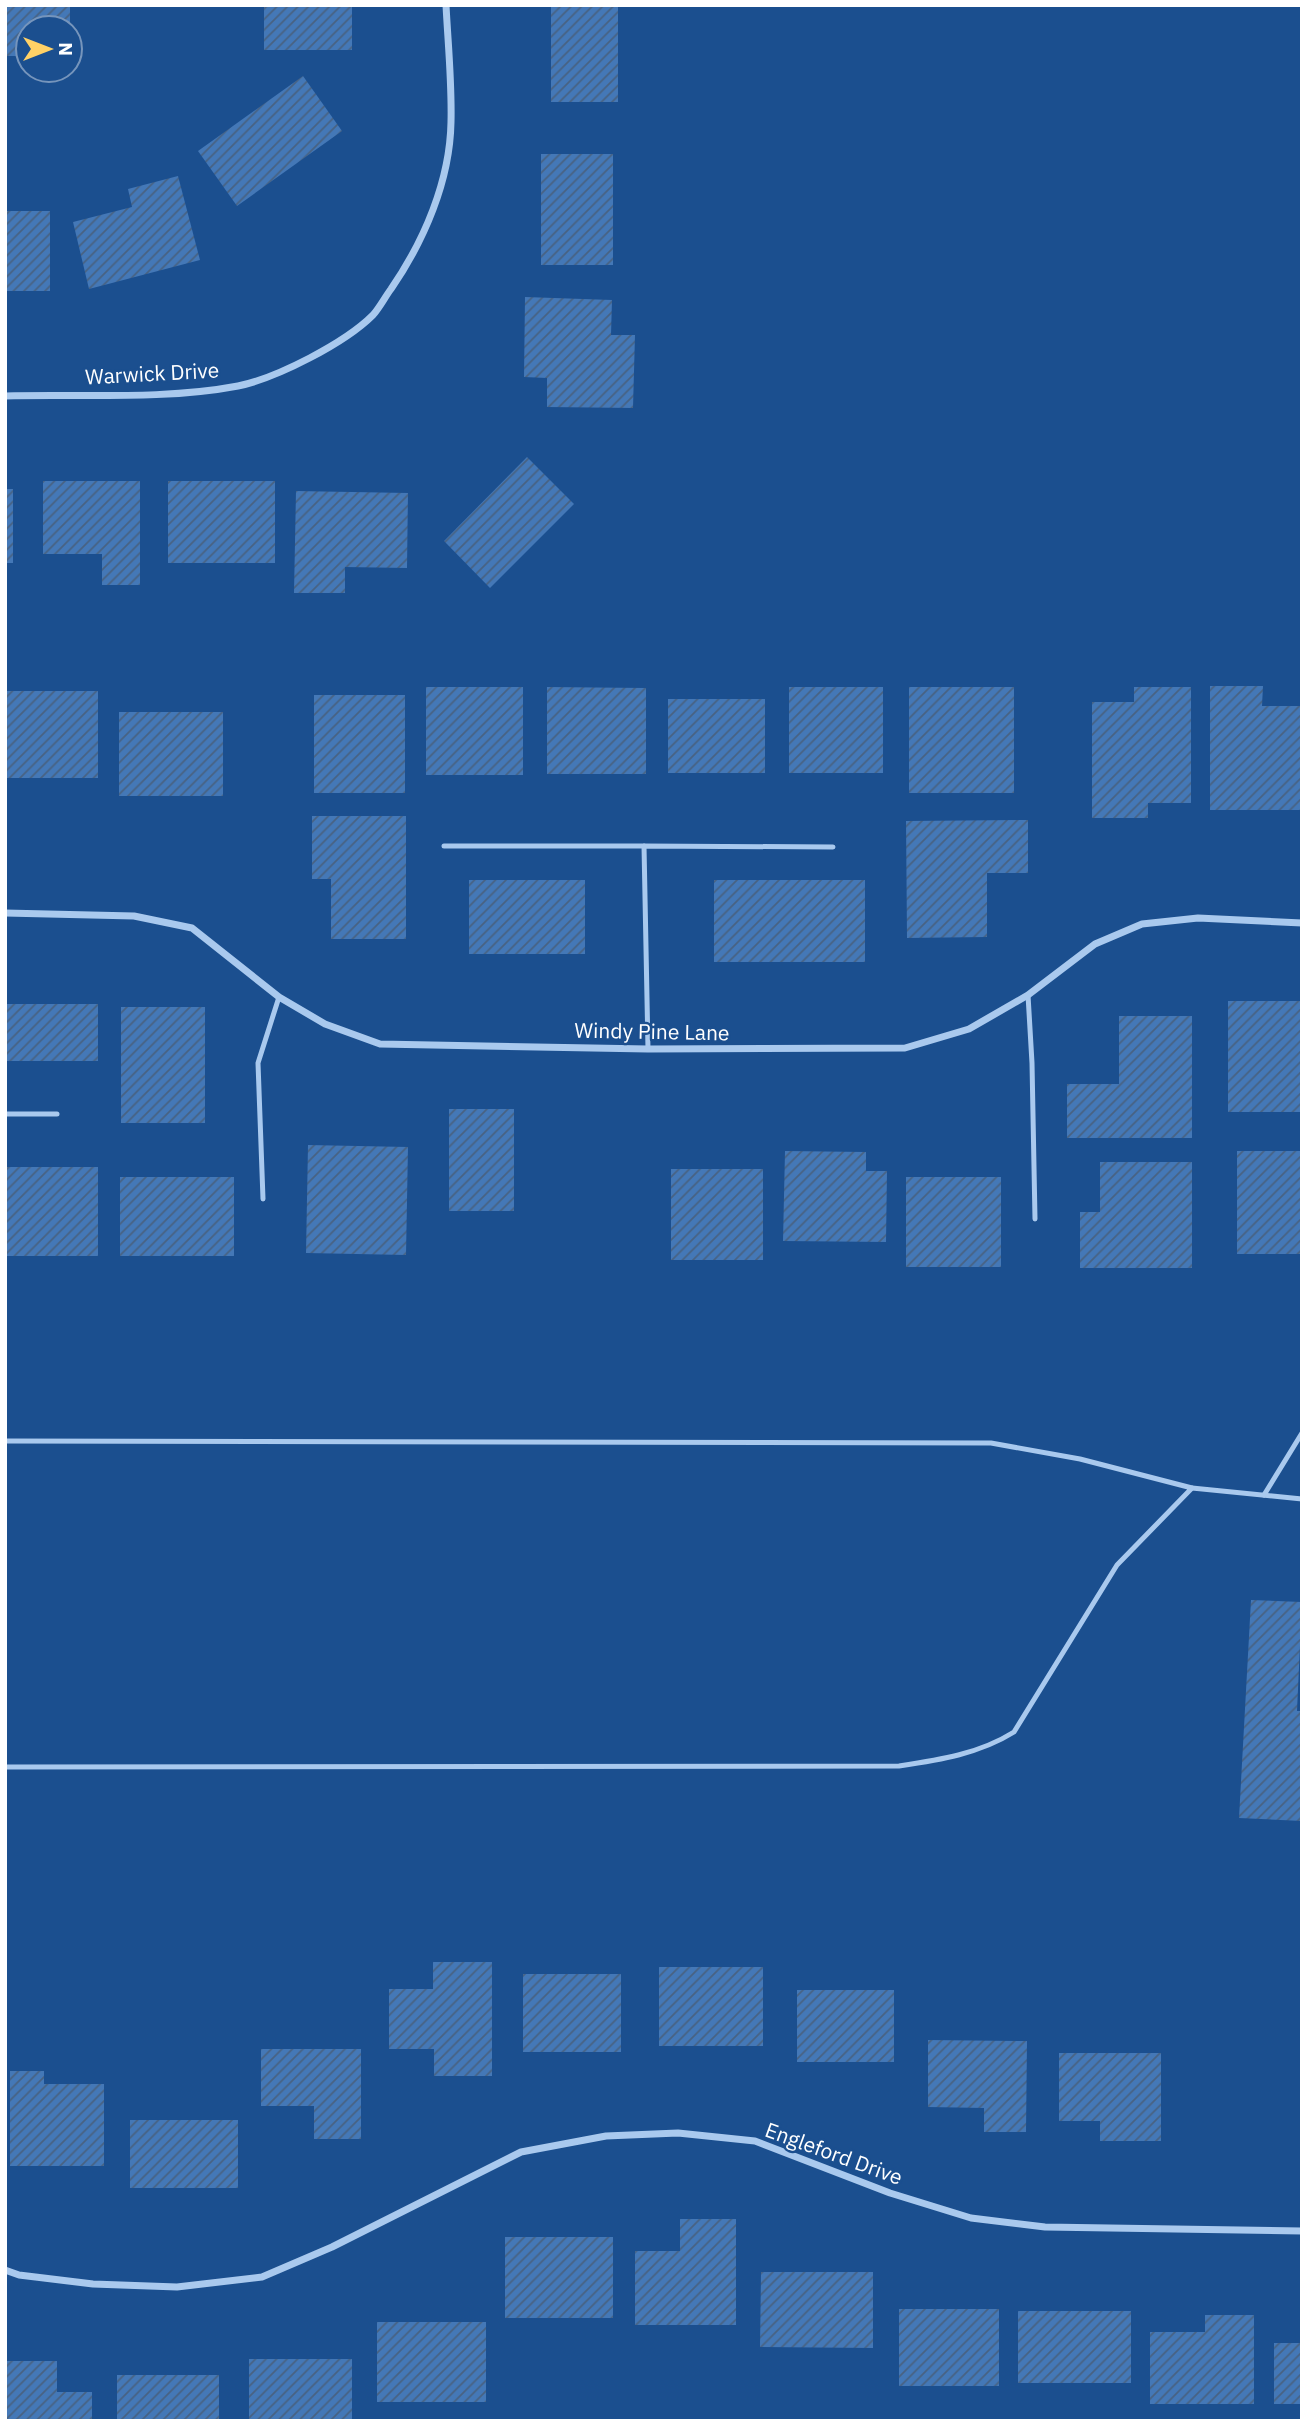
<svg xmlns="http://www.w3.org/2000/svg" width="1307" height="2426" font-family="'IBM Plex Sans',sans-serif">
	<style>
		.building { fill: url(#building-hatch) }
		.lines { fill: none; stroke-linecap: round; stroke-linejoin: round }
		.lane { stroke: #a9c9ee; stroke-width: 5 }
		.street { stroke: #a9c9ee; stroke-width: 7 }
		.labels { text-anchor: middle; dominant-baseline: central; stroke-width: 5; stroke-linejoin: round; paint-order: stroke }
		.street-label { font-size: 21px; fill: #fff; stroke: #1b4f8f }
	</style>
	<defs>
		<pattern id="building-hatch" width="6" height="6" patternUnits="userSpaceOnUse" patternTransform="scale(1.75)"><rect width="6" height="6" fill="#4478b7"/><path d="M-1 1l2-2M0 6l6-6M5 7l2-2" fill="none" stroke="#486282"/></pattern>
	</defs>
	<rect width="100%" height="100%" fill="#1b4f8f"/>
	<g class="building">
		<polygon points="5,5 70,5 70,28 28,28 28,56 5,56"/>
		<rect x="264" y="5" width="88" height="45"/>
		<rect x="551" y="5" width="67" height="97"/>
		<polygon points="303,76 342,131 237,206 198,151"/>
		<rect x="541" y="154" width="72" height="111"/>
		<polygon points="178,176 200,260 89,289 73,222 132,207 128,189"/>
		<rect x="5" y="211" width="45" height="80"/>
		<polygon points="525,297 612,300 611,335 635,335 633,408 547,407 547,378 524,377"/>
		<polygon points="527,457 574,504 490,588 444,541"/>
		<polygon points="43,481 140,481 140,585 102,585 102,554 43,554"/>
		<rect x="168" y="481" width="107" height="82"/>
		<rect x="5" y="489" width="8" height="74"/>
		<polygon points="296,491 408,493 407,568 345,567 345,593 294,593"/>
		<polygon points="1210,686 1263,686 1262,706 1302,706 1302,810 1210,810"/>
		<rect x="426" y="687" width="97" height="88"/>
		<polygon points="547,687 646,688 646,774 547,774"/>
		<rect x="789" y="687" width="94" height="86"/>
		<rect x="909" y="687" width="105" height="106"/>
		<polygon points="1134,687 1191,687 1191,803 1148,803 1148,818 1092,818 1092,702 1134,702"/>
		<rect x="5" y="691" width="93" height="87"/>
		<rect x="314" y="695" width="91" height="98"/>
		<rect x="668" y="699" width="97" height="74"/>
		<rect x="119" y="712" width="104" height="84"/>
		<polygon points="312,816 406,816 406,939 331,939 331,879 312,879"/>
		<polygon points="1028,820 1028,873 987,873 987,937 907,938 906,821"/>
		<rect x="469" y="880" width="116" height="74"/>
		<rect x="714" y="880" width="151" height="82"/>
		<rect x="1228" y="1001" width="74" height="111"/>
		<rect x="5" y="1004" width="93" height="57"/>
		<rect x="121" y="1007" width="84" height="116"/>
		<polygon points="1119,1016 1192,1016 1192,1138 1067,1138 1067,1084 1119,1084"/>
		<rect x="449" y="1109" width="65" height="102"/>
		<polygon points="308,1145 408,1147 406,1255 306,1253"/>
		<polygon points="785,1151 866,1152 866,1171 887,1171 886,1242 783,1241"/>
		<rect x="1237" y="1151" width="65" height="103"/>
		<polygon points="1100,1162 1192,1162 1192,1268 1080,1268 1080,1212 1100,1212"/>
		<rect x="5" y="1167" width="93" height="89"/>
		<rect x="671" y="1169" width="92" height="91"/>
		<rect x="120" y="1177" width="114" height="79"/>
		<rect x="906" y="1177" width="95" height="90"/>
		<polygon points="1251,1600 1302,1602 1297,1711 1302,1711 1302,1821 1239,1818"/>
		<polygon points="433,1962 492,1962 492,2076 434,2076 434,2049 389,2049 389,1989 433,1989"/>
		<rect x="659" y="1967" width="104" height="79"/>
		<rect x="523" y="1974" width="98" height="78"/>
		<rect x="797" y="1990" width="97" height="72"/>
		<polygon points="928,2040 1027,2041 1026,2132 984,2132 984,2108 928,2107"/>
		<polygon points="261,2049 361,2049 361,2139 314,2139 314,2106 261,2106"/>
		<polygon points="1059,2053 1161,2053 1161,2141 1100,2141 1100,2121 1059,2121"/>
		<polygon points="10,2071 44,2071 44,2084 104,2084 104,2166 10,2166"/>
		<rect x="130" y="2120" width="108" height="68"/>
		<polygon points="680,2219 736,2219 736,2325 635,2325 635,2251 680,2251"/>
		<rect x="505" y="2237" width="108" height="81"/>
		<polygon points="761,2272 873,2272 873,2348 760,2347"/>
		<rect x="899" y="2309" width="100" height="77"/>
		<rect x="1018" y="2311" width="113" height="72"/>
		<polygon points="1205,2315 1254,2315 1254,2404 1150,2404 1150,2332 1205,2332"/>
		<rect x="377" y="2322" width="109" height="80"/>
		<rect x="1274" y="2343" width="28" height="61"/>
		<rect x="249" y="2359" width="103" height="62"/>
		<polygon points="5,2361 57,2361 57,2392 92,2392 92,2421 5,2421"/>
		<rect x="117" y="2375" width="102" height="46"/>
	</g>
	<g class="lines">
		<g class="lane">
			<polyline points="444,846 644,846"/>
			<polyline points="1028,995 1032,1063 1035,1219"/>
			<polyline points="648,1049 644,846 833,847"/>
			<polyline points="5,1114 57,1114"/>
			<polyline points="263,1199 258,1063 279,997"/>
			<path d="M5,1441L991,1443L1080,1459L1192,1488L1117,1565L1014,1732C979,1754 939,1760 899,1766L5,1767"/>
			<polyline points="1192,1488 1302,1499"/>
			<polyline points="1264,1495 1302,1433"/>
		</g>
		<g class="street">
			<path d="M5,396C80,394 165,400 238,386C277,378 345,343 373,315C380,307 385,297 391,289C424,241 450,181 451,122C452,83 448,44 446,5"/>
			<polyline points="5,913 134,916 192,928 279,997 325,1024 380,1044 648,1049 905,1048 969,1029 1028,995 1095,944 1142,924 1198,918 1302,923"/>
			<polyline points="5,2270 19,2275 93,2284 177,2287 262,2277 332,2247 521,2152 606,2136 678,2133 755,2141 890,2193 971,2218 1045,2227 1302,2231"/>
		</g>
	</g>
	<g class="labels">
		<g class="street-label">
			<text transform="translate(152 373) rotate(-3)">Warwick Drive</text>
			<text transform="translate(652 1031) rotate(1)">Windy Pine Lane</text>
			<text transform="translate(834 2153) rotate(20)">Engleford Drive</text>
		</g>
	</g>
	<rect width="1307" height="2426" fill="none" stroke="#ffffff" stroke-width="14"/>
	<g transform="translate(49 49) rotate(90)"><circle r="33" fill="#1b4f8f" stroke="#7695bc" stroke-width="2"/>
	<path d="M0-5L12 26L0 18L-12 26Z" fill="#ffd166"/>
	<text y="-10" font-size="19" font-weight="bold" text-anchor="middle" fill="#ffffff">N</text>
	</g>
</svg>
